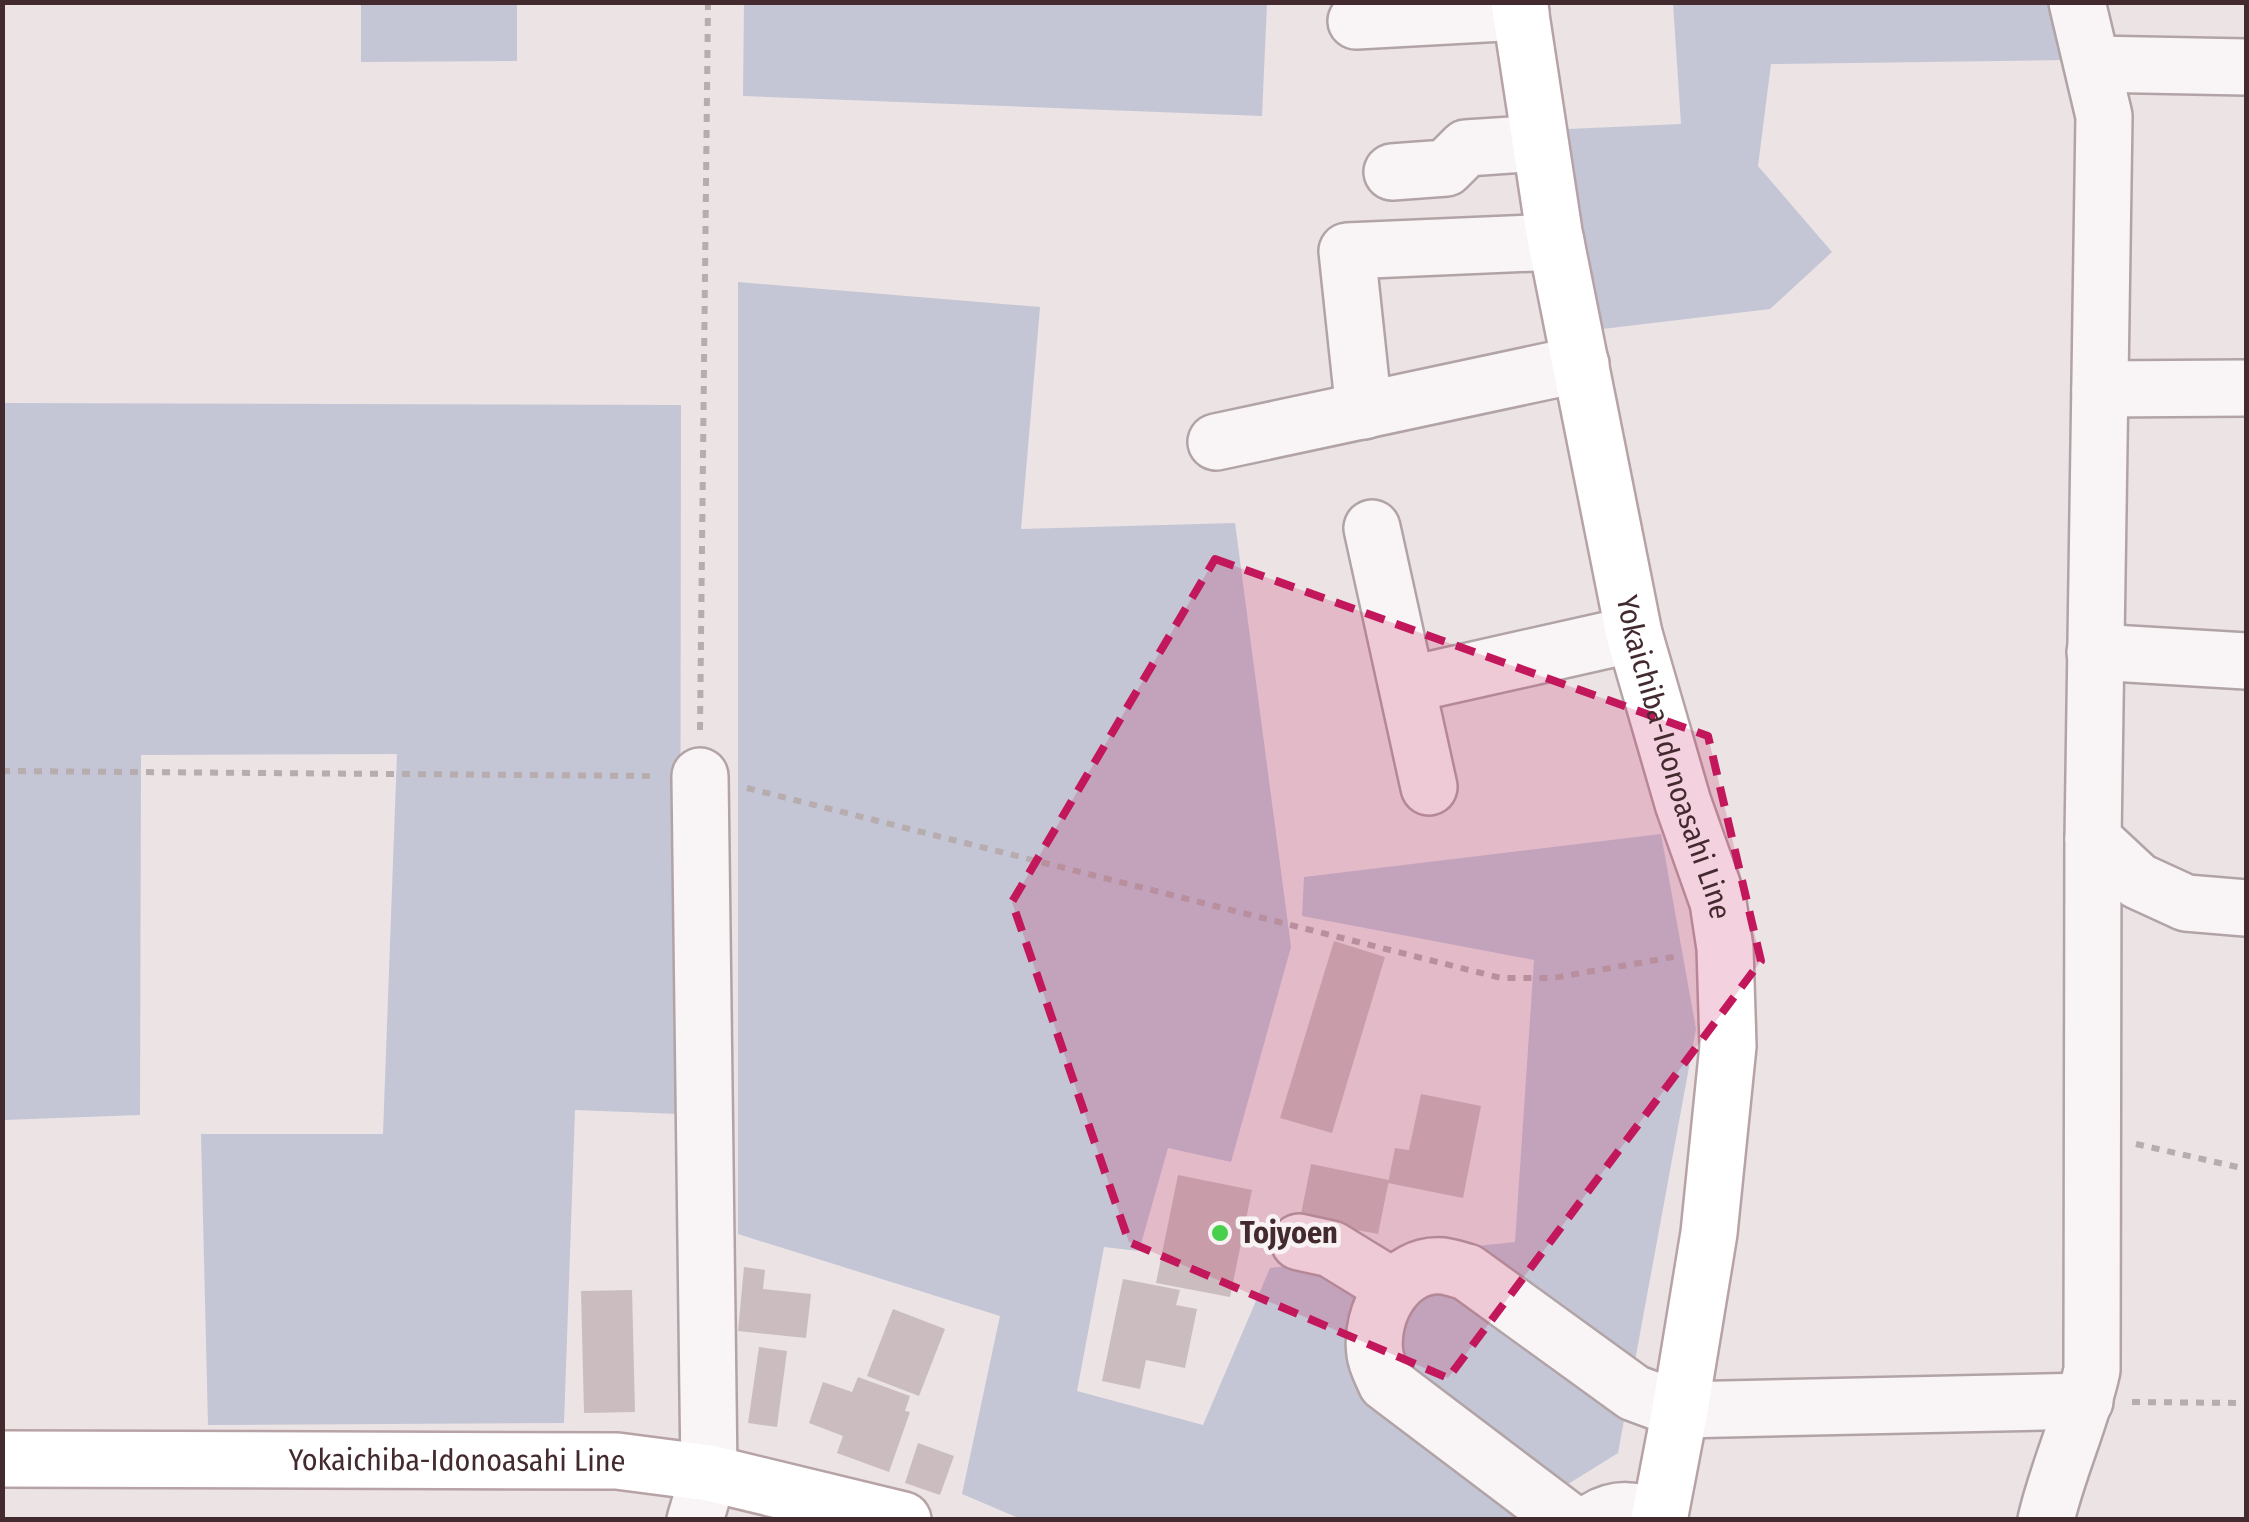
<svg xmlns="http://www.w3.org/2000/svg" width="2249" height="1522" font-family="'Fira Sans Condensed',sans-serif">
	<style>
		.green { fill: #c4c5d5 }
		.building { fill: #cbbdbf }
		.lines { fill: none; stroke-linecap: round; stroke-linejoin: round }
		.minor-casing { stroke: #b2a4a6; stroke-width: 60 }
		.major-casing { stroke: #b7a2a6; stroke-width: 60 }
		.path { stroke: #b7acae; stroke-width: 6; stroke-dasharray: 8 8; stroke-linecap: butt }
		.minor { stroke: #f9f5f6; stroke-width: 55 }
		.major { stroke: #fff; stroke-width: 55 }
		.marked { fill: #c2185b; fill-opacity: 0.2; stroke: #c2185b; stroke-width: 8; stroke-dasharray: 20 12; stroke-linejoin: round }
		.poi-dot { fill: #48cf4d; stroke: #f8f2f4; stroke-width: 4 }
		.labels { text-anchor: middle; dominant-baseline: central; stroke-width: 9; stroke-linejoin: round; paint-order: stroke }
		.street-label { font-size: 30px; fill: #432a2f; stroke: #f8f2f4 }
		.poi-label { font-size: 30px; font-weight: bold; fill: #432a2f; stroke: #f8f2f4; text-anchor: start }
	</style>
	<rect width="100%" height="100%" fill="#ebe3e4"/>
	<g class="green">
		<polygon points="361,3 517,3 517,61 361,62"/>
		<polygon points="744,3 1267,3 1262,116 743,96"/>
		<polygon points="1673,3 2053,3 2066,60 1771,64 1758,166 1832,252 1770,309 1594,330 1568,129 1681,124"/>
		<polygon points="738,282 1040,307 1021,529 1235,523 1291,947 1231,1162 1168,1148 1139,1251 1104,1247 1077,1391 1203,1425 1270,1268 1515,1242 1534,960 1302,916 1304,877 1661,834 1696,1029 1618,1453 1512,1519 1021,1519 962,1494 1000,1316 738,1234"/>
		<polygon points="2,403 681,405 680,1114 575,1110 564,1423 208,1425 201,1134 383,1134 397,754 141,755 140,1115 3,1120"/>
	</g>
	<g class="building">
		<polygon points="1334,941 1385,957 1332,1133 1280,1118"/>
		<polygon points="1421,1094 1481,1106 1463,1198 1388,1183 1395,1148 1409,1150"/>
		<polygon points="1311,1164 1389,1180 1378,1234 1300,1219"/>
		<polygon points="1178,1175 1252,1190 1230,1297 1156,1283"/>
		<polygon points="744,1267 765,1270 763,1289 811,1294 806,1338 738,1331"/>
		<polygon points="1123,1279 1180,1290 1176,1305 1197,1309 1185,1368 1146,1360 1140,1389 1102,1381"/>
		<polygon points="632,1290 635,1412 584,1413 581,1291"/>
		<polygon points="893,1309 945,1329 919,1396 867,1376"/>
		<polygon points="759,1347 787,1351 777,1427 748,1423"/>
		<polygon points="858,1377 910,1396 905,1411 910,1412 889,1472 837,1453 843,1436 809,1423 823,1382 852,1392"/>
		<polygon points="918,1443 954,1456 940,1495 905,1483"/>
	</g>
	<g class="lines">
		<g class="minor-casing">
			<g id="minor">
				<polyline points="1356,21 1521,12"/>
				<polyline points="2092,64 2246,67"/>
				<polyline points="1392,172 1446,168 1466,148 1540,143"/>
				<polyline points="2100,389 2246,388"/>
				<polyline points="1364,411 1347,251 1556,242"/>
				<polyline points="1216,442 1581,364"/>
				<polyline points="1372,528 1429,787"/>
				<polyline points="2095,652 2246,661"/>
				<polyline points="1407,685 1634,634"/>
				<polyline points="2093,839 2138,881 2186,903 2246,908"/>
				<polyline points="1299,1242 1331,1249 1393,1287"/>
				<polyline points="695,1520 709,1473 700,776"/>
				<path d="M1567,1520L1386,1383C1382,1374 1376,1363 1375,1354C1369,1313 1398,1262 1443,1266C1451,1267 1459,1270 1467,1272L1634,1393L1680,1410L2085,1401"/>
				<path d="M1595,1520C1617,1506 1635,1510 1660,1517"/>
				<path d="M2046,1520C2058,1468 2081,1421 2092,1370L2093,839L2104,116L2077,2"/>
			</g>
		</g>
		<g class="major-casing">
			<g id="major">
				<path id="s1" d="M1519,2L1554,232L1634,634L1683,803L1718,902L1725,948L1728,1046L1709,1233L1680,1410L1659,1520"/>
				<path id="s2" d="M2,1459L617,1461L709,1473L903,1520"/>
			</g>
		</g>
		<g class="path">
			<polyline points="700,730 708,2"/>
			<polyline points="2,771 656,776"/>
			<polyline points="747,788 1501,978 1553,978 1679,956"/>
			<polyline points="2136,1144 2246,1169"/>
			<polyline points="2132,1402 2246,1403"/>
		</g>
		<use href="#minor" class="minor"/>
		<use href="#major" class="major"/>
	</g>
	<path class="marked" d="M1215,559L1708,736L1761,961L1448,1378L1129,1242L1012,902Z"/>
	<circle class="poi-dot" cx="1220" cy="1233" r="10"/>
	<g class="labels">
		<g class="street-label">
			<text stroke="none"><textPath href="#s1" startOffset="772">Yokaichiba-Idonoasahi Line</textPath></text>
			<text stroke="none"><textPath href="#s2" startOffset="455">Yokaichiba-Idonoasahi Line</textPath></text>
		</g>
		<g class="poi-label">
			<text x="1240" y="1233">Tojyoen</text>
		</g>
	</g>
	<rect width="2249" height="1522" fill="none" stroke="#432a2f" stroke-width="10"/>
</svg>
